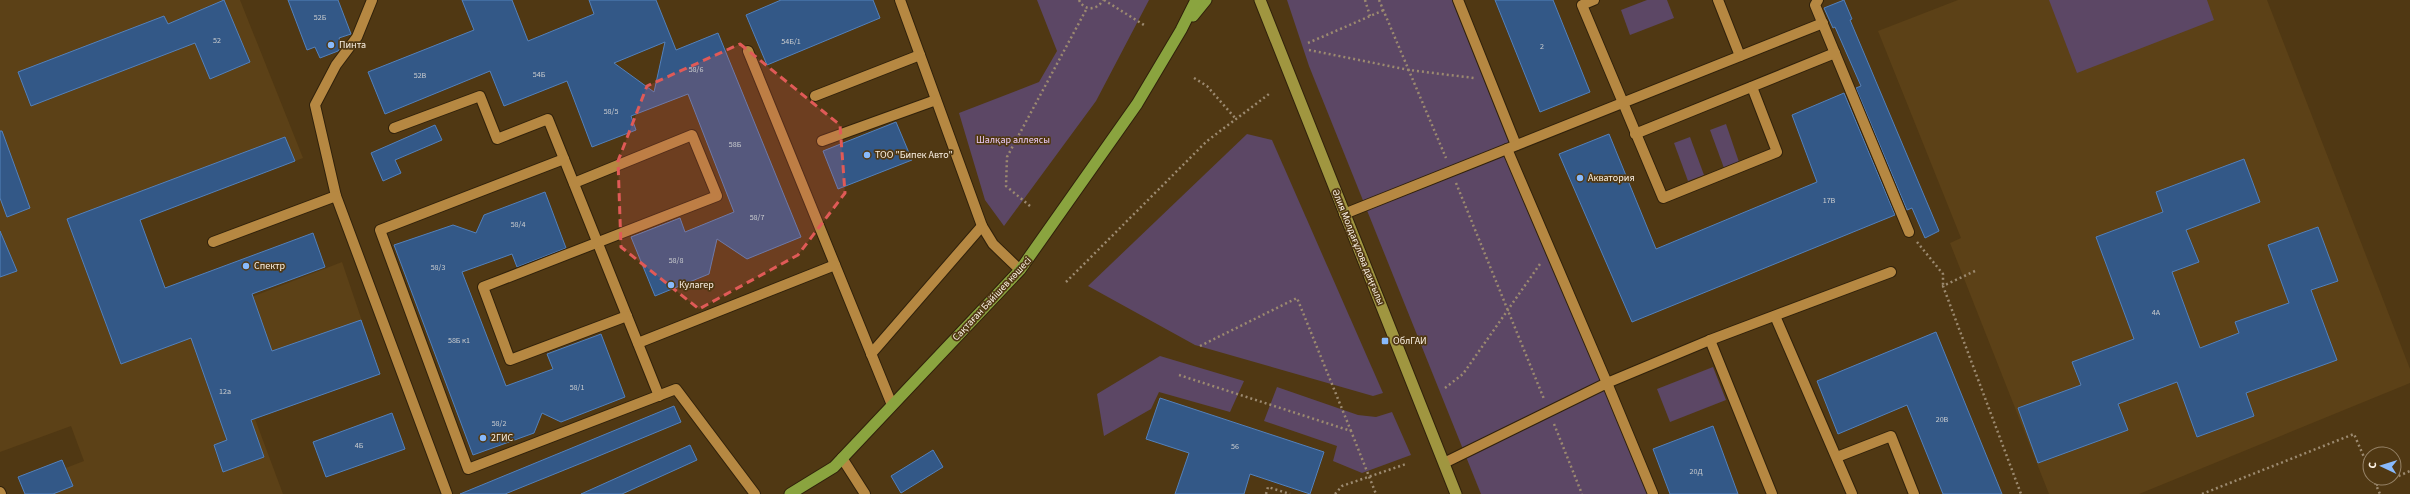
<svg xmlns="http://www.w3.org/2000/svg" width="2410" height="494" font-family="'Source Sans 3',sans-serif">
	<style>
		.built { fill: #5c4117 }
		.green { fill: #5c4765 }
		.building { fill: #335887; stroke: #5381bc; fill-rule: evenodd }
		.lines { fill: none; stroke-linecap: round; stroke-linejoin: round }
		.service-casing { stroke: #30210b; stroke-width: 12 }
		.secondary-casing { stroke: #30210b; stroke-width: 13 }
		.primary-casing { stroke: #30210b; stroke-width: 13 }
		.path { stroke: #9c8a70; stroke-width: 2.5; stroke-dasharray: 2 3; stroke-linecap: butt }
		.service { stroke: #b68842; stroke-width: 10 }
		.secondary { stroke: #a09640; stroke-width: 11 }
		.primary { stroke: #8aa43f; stroke-width: 11 }
		.marked { fill: #e05a57; fill-opacity: 0.2; stroke: #e05a57; stroke-width: 3; stroke-dasharray: 8 5; stroke-linejoin: round }
		.poi-dot { fill: #88bafc; stroke: #503813; stroke-width: 1.5 }
		.labels { text-anchor: middle; dominant-baseline: central; stroke-width: 3.5; stroke-linejoin: round; paint-order: stroke }
		.number-label { font-size: 8px; fill: #caccce }
		.poi-label { font-size: 10px; fill: #fcf2e5; stroke: #503813; text-anchor: start }
		.park-label { font-size: 10px; fill: #ecccfa; stroke: #503813 }
		.street-label { font-size: 10px; fill: #fcf2e5; stroke: #503813 }
	</style>
	<rect width="100%" height="100%" fill="#503813"/>
	<g class="built">
		<polygon points="0,0 240,0 303,158 140,220 179,325 342,262 380,374 255,419 283,494 28,494 24,484 84,461 71,426 0,452"/>
		<polygon points="1958,0 2267,0 2410,369 2410,383 2139,494 2049,494 1950,243 1961,238 1878,31"/>
	</g>
	<g class="green">
		<polygon points="1037,0 1149,0 1096,101 1004,226 985,200 959,113 1039,82 1057,51"/>
		<polygon points="1287,0 1452,0 1650,494 1481,494 1309,66"/>
		<polygon points="1647,0 1667,0 1674,18 1630,35 1621,10"/>
		<polygon points="2049,0 2207,0 2214,20 2077,73"/>
		<polygon points="1726,124 1739,162 1724,168 1710,130"/>
		<polygon points="1247,134 1272,140 1383,393 1373,396 1195,345 1088,286"/>
		<polygon points="1690,137 1704,175 1688,181 1674,143"/>
		<polygon points="1160,356 1244,381 1230,412 1159,392 1151,409 1104,436 1097,394"/>
		<polygon points="1713,367 1726,400 1670,422 1657,389"/>
		<polygon points="1277,387 1358,415 1376,417 1392,412 1411,455 1362,473 1333,461 1337,446 1264,421"/>
	</g>
	<g class="building">
		<polygon points="224,0 250,62 210,79 195,43 31,106 18,72 164,16 168,24"/>
		<polygon points="288,0 338,0 351,34 339,38 342,46 338,51 320,58 315,47 307,50"/>
		<path d="M462,0H512L528,41L594,14L589,0H656L676,50L718,33L801,237L747,259L717,239L709,274L655,296L631,237L680,218L685,232L734,212L688,94L631,116L636,130L592,147L567,81L504,106L490,71L385,114L368,72L474,30ZM665,42L654,92L614,63Z"/>
		<polygon points="781,0 873,0 880,18 767,65 746,15"/>
		<polygon points="1495,0 1553,0 1590,92 1540,112"/>
		<polygon points="1844,0 1852,19 1850,20 1939,231 1925,238 1912,208 1907,210 1856,88 1861,86 1835,27 1833,28 1824,8"/>
		<polygon points="1844,93 1895,215 1632,322 1559,154 1609,134 1656,249 1817,182 1792,115"/>
		<polygon points="896,122 912,160 838,189 823,151"/>
		<polygon points="435,125 442,140 395,160 401,173 383,181 371,153"/>
		<polygon points="0,131 2,131 30,208 7,217 0,198"/>
		<polygon points="285,137 295,161 140,220 165,288 313,233 325,267 252,294 272,351 361,320 380,374 251,420 264,457 223,472 214,445 227,440 191,338 121,364 67,219"/>
		<polygon points="2244,159 2260,202 2186,230 2199,262 2172,272 2200,348 2239,333 2235,322 2289,303 2268,245 2318,227 2338,281 2311,290 2337,360 2246,393 2254,416 2197,437 2177,382 2118,404 2128,430 2038,463 2018,408 2081,385 2072,362 2134,339 2096,237 2163,212 2156,192"/>
		<polygon points="545,192 566,248 517,267 512,254 462,272 506,386 553,369 547,354 601,334 625,397 561,422 542,413 534,433 473,455 394,245 453,225 476,233 484,215"/>
		<polygon points="0,231 17,271 0,277"/>
		<polygon points="1936,332 2002,494 1943,494 1907,405 1838,434 1817,381"/>
		<polygon points="1160,398 1324,452 1310,494 1250,474 1244,494 1175,494 1189,453 1146,439"/>
		<polygon points="674,406 681,422 589,460 505,494 460,494"/>
		<polygon points="392,413 405,449 326,477 313,442"/>
		<polygon points="1713,426 1738,494 1670,494 1653,449"/>
		<polygon points="690,445 697,460 622,494 581,494"/>
		<polygon points="933,450 943,467 901,493 891,476"/>
		<polygon points="62,460 73,486 53,494 25,494 18,477"/>
	</g>
	<g class="lines">
		<g class="service-casing">
			<g id="service">
				<polyline points="372,0 357,37 336,65 315,105 336,196 447,494"/>
				<polyline points="900,0 982,226 993,244 1020,270"/>
				<polyline points="1458,0 1516,145"/>
				<polyline points="1594,0 1582,5 1663,198 1777,152 1752,87"/>
				<polyline points="1718,0 1740,56"/>
				<polyline points="1818,0 1815,5 1909,232"/>
				<polyline points="748,51 892,405"/>
				<polyline points="815,96 920,55"/>
				<polyline points="394,128 480,96 497,139 548,119 659,396"/>
				<polyline points="1635,134 1835,53"/>
				<polyline points="822,141 936,100"/>
				<polyline points="1507,149 1607,383 1710,340 1891,272"/>
				<polyline points="564,159 380,230 468,469 676,389 755,494"/>
				<polyline points="574,183 692,135 717,196 483,287 510,360 627,316"/>
				<polyline points="1344,214 1823,23"/>
				<polyline points="213,242 336,196"/>
				<polyline points="1775,316 1852,494"/>
				<polyline points="1710,340 1772,494"/>
				<polyline points="638,343 835,265"/>
				<polyline points="871,354 982,226"/>
				<polyline points="1837,457 1891,436 1914,494"/>
				<polyline points="842,458 865,494"/>
				<polyline points="1444,463 1607,383 1653,494"/>
				<polyline points="0,492 1,494"/>
			</g>
		</g>
		<g class="secondary-casing">
			<polyline id="secondary" points="1260,0 1456,494"/>
		</g>
		<g class="primary-casing">
			<g id="primary">
				<polyline points="1193,16 1206,0"/>
				<polyline points="790,494 834,467 1020,270 1137,104 1181,30 1196,0"/>
			</g>
		</g>
		<g class="path">
			<path d="M1079,0C1084,11 1097,11 1103,0"/>
			<polyline points="1104,0 1144,25"/>
			<polyline points="1365,0 1370,16"/>
			<polyline points="1379,0 1446,158"/>
			<polyline points="1308,43 1384,10"/>
			<polyline points="1309,50 1409,70 1474,78"/>
			<polyline points="1194,78 1207,86 1236,119"/>
			<polyline points="1456,183 1544,399"/>
			<polyline points="1030,206 1006,186 1007,157 1087,8"/>
			<polyline points="1917,242 1943,274 1943,285"/>
			<polyline points="1975,271 1943,286 2021,494"/>
			<polyline points="1066,282 1207,141 1269,94"/>
			<polyline points="1200,346 1297,298 1351,431"/>
			<polyline points="1179,375 1351,431 1376,494"/>
			<polyline points="1445,388 1463,374 1540,264"/>
			<polyline points="1554,424 1582,494"/>
			<polyline points="2373,478 2380,494"/>
			<polyline points="2394,478 2410,471"/>
			<polyline points="2376,485 2393,478"/>
			<polyline points="1266,494 1268,487 1290,494"/>
			<polyline points="1335,494 1342,486 1406,464"/>
			<polyline points="2202,494 2354,434 2370,471"/>
		</g>
		<use href="#service" class="service"/>
		<use href="#secondary" class="secondary"/>
		<use href="#primary" class="primary"/>
	</g>
	<path class="marked" d="M740,44L840,125L845,193L798,255L699,309L621,247L618,161L647,86Z"/>
	<g class="poi-dot">
		<circle cx="331" cy="45" r="4"/>
		<circle cx="867" cy="155" r="4"/>
		<circle cx="1580" cy="178" r="4"/>
		<circle cx="246" cy="266" r="4"/>
		<circle cx="671" cy="285" r="4"/>
		<rect x="1381" y="337" width="8" height="8" rx="2"/>
		<circle cx="483" cy="438" r="4"/>
	</g>
	<g class="labels">
		<g class="number-label">
			<text x="320" y="17">52Б</text>
			<text x="217" y="40">52</text>
			<text x="791" y="41">54Б/1</text>
			<text x="1542" y="46">2</text>
			<text x="696" y="69">58/6</text>
			<text x="539" y="74">54Б</text>
			<text x="420" y="75">52В</text>
			<text x="611" y="111">58/5</text>
			<text x="735" y="144">58Б</text>
			<text x="1829" y="200">17В</text>
			<text x="757" y="217">58/7</text>
			<text x="518" y="224">58/4</text>
			<text x="676" y="260">58/8</text>
			<text x="438" y="267">58/3</text>
			<text x="2156" y="312">4А</text>
			<text x="459" y="340">58Б к1</text>
			<text x="577" y="387">58/1</text>
			<text x="225" y="391">12а</text>
			<text x="1942" y="419">20В</text>
			<text x="499" y="423">58/2</text>
			<text x="359" y="445">4Б</text>
			<text x="1235" y="446">56</text>
			<text x="1696" y="471">20Д</text>
		</g>
		<g class="poi-label">
			<text x="339" y="45">Пинта</text>
			<text x="875" y="155">ТОО "Бипек Авто"</text>
			<text x="1588" y="178">Акватория</text>
			<text x="254" y="266">Спектр</text>
			<text x="679" y="285">Кулагер</text>
			<text x="1393" y="341">ОблГАИ</text>
			<text x="491" y="438">2ГИС</text>
		</g>
		<g class="park-label">
			<text x="1013" y="140">Шалқар аллеясы</text>
		</g>
		<g class="street-label">
			<text transform="translate(1358 247) rotate(68)">Әлия Молдағұлова даңғылы</text>
			<text transform="translate(992 299) rotate(-47)">Сақтаған Бәйішев көшесі</text>
		</g>
	</g>
	<g transform="translate(2382 466) rotate(274)"><circle r="19" fill="#503813" stroke="#958267"/>
	<path d="M0-3L7 15L0 10L-7 15Z" fill="#88bafc"/>
	<text y="-6" font-size="11" font-weight="bold" text-anchor="middle" fill="#fcf2e5">С</text>
	</g>
</svg>
